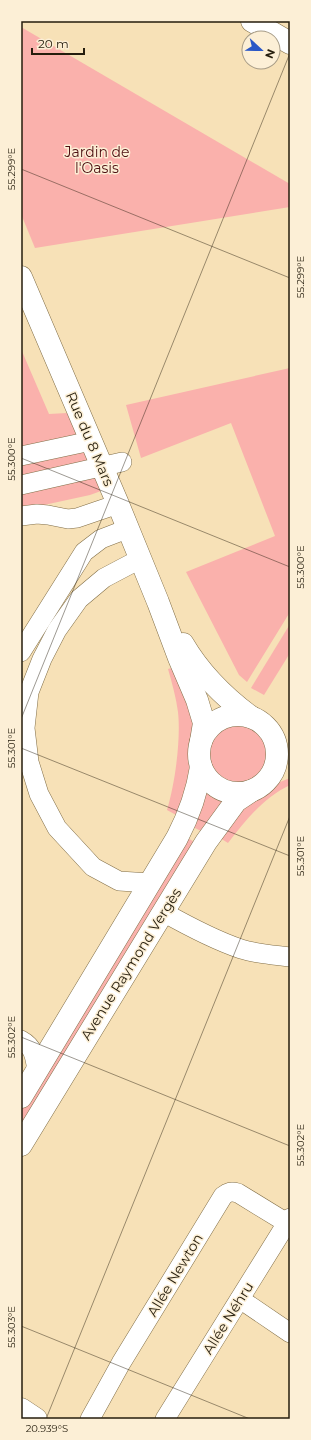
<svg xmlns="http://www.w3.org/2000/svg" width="311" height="1440" font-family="Montserrat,sans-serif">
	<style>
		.green { fill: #fab1ac }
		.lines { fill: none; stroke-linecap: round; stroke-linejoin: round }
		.street-casing { stroke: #826f48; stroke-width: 20 }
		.secondary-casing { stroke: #826f48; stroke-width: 23 }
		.street { stroke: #fff; stroke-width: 19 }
		.secondary { stroke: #fff; stroke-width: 22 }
		.ticks { fill: none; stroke: #251d0d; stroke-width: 1; stroke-opacity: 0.45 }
		.labels { text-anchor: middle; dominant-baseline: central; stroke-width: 3; stroke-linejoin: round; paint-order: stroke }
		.park-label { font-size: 14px; fill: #4d0f11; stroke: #fcefd6 }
		.street-label { font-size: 14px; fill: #251d0d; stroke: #fcefd6 }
		.neatline { fill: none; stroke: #251d0d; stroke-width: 1.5 }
		.ticks-label { font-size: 10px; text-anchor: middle; fill: #251d0d }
	</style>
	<rect width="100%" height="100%" fill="#f7e1b7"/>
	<g class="green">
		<polygon points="21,27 290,184 290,207 35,248 21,214"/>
		<polygon points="21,349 49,414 67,413 101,491 90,495 21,510"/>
		<polygon points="290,368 290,612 247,682 239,675 186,572 275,536 231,423 141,458 126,405"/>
		<polygon points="290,624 290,653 264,695 251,688"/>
		<path d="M177,666L196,714V743L192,761L193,773L178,816L167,810C175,784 181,739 178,712C176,697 172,683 168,669Z"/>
		<circle cx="238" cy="755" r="30"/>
		<path d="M290,778V785C263,798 246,820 228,843L220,838L239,810L280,782Z"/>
		<polygon points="202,786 228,800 203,832 191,826"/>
		<polygon points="185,836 197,844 21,1135 21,1107"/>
	</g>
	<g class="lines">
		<g class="street-casing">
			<g id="street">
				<polyline points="21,456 91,441"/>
				<polyline points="21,485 122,462"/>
				<polyline points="21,516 37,514 48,515 68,519 77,518 118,504"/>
				<polyline points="140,559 104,578 79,599 57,630 42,659 29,692 25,728 29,762 39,794 57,828 93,867 119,881 150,883"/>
				<polyline points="21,652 84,552 101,539 127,529"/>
				<path d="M163,912C188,926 214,940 241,949C257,954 274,955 290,957"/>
				<path d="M21,1040C34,1047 35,1057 37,1071"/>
				<polyline points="240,1299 290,1333"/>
				<path d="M90,1419L121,1363L223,1196C228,1192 231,1191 238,1193L287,1223"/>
				<polyline points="165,1419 290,1218"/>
			</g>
		</g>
		<g class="secondary-casing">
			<g id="secondary">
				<polyline points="252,21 290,43"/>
				<polyline points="21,277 118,504 158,602 179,658 197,700 204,723 201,741"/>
				<path d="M183,644C200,673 224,697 251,717"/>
				<circle cx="238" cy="754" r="39"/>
				<path d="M21,1097L177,838C189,815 197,793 201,767"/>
				<polyline points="21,1145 206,842 236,801 251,791"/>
				<polyline points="21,1409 36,1419"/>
			</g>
		</g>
		<use href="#street" class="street"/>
		<use href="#secondary" class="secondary"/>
	</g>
	<path class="ticks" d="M21,169L290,278M21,458L290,567M21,719L290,53M21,748L290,856M21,1037L290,1146M21,1326L250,1419M46,1419L290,816"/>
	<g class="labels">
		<g class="park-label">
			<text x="97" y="152">Jardin de<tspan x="97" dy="16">l'Oasis</tspan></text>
		</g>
		<g class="street-label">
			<text transform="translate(90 439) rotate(67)">Rue du 8 Mars</text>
			<text transform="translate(131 964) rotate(-58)">Avenue Raymond Vergès</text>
			<text transform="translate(175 1275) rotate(-59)">Allée Newton</text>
			<text transform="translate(228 1318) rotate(-58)">Allée Néhru</text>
		</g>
	</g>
	<rect width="311" height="1440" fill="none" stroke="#fcefd6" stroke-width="44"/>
	<g transform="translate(261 50) rotate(112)"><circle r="19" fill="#fcefd6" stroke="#a69b86"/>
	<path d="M0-3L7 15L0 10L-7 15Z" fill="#2a57c6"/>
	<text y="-6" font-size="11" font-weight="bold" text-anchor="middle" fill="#251d0d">N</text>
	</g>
	<path d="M32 48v6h52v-6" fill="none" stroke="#251d0d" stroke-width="2"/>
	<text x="38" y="48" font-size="12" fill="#251d0d" stroke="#fcefd6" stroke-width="3" paint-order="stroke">20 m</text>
	<rect x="22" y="22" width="267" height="1396" class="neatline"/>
	<g class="ticks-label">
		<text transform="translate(11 169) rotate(-90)" y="4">55.299°E</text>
		<text transform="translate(300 277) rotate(-90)" y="4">55.299°E</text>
		<text transform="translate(11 459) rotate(-90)" y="4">55.300°E</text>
		<text transform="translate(300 567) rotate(-90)" y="4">55.300°E</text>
		<text transform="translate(11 748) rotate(-90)" y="4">55.301°E</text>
		<text transform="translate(300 856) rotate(-90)" y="4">55.301°E</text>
		<text transform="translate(11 1037) rotate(-90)" y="4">55.302°E</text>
		<text transform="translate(300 1145) rotate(-90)" y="4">55.302°E</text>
		<text transform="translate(11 1327) rotate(-90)" y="4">55.303°E</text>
		<text x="47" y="1432">20.939°S</text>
	</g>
</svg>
